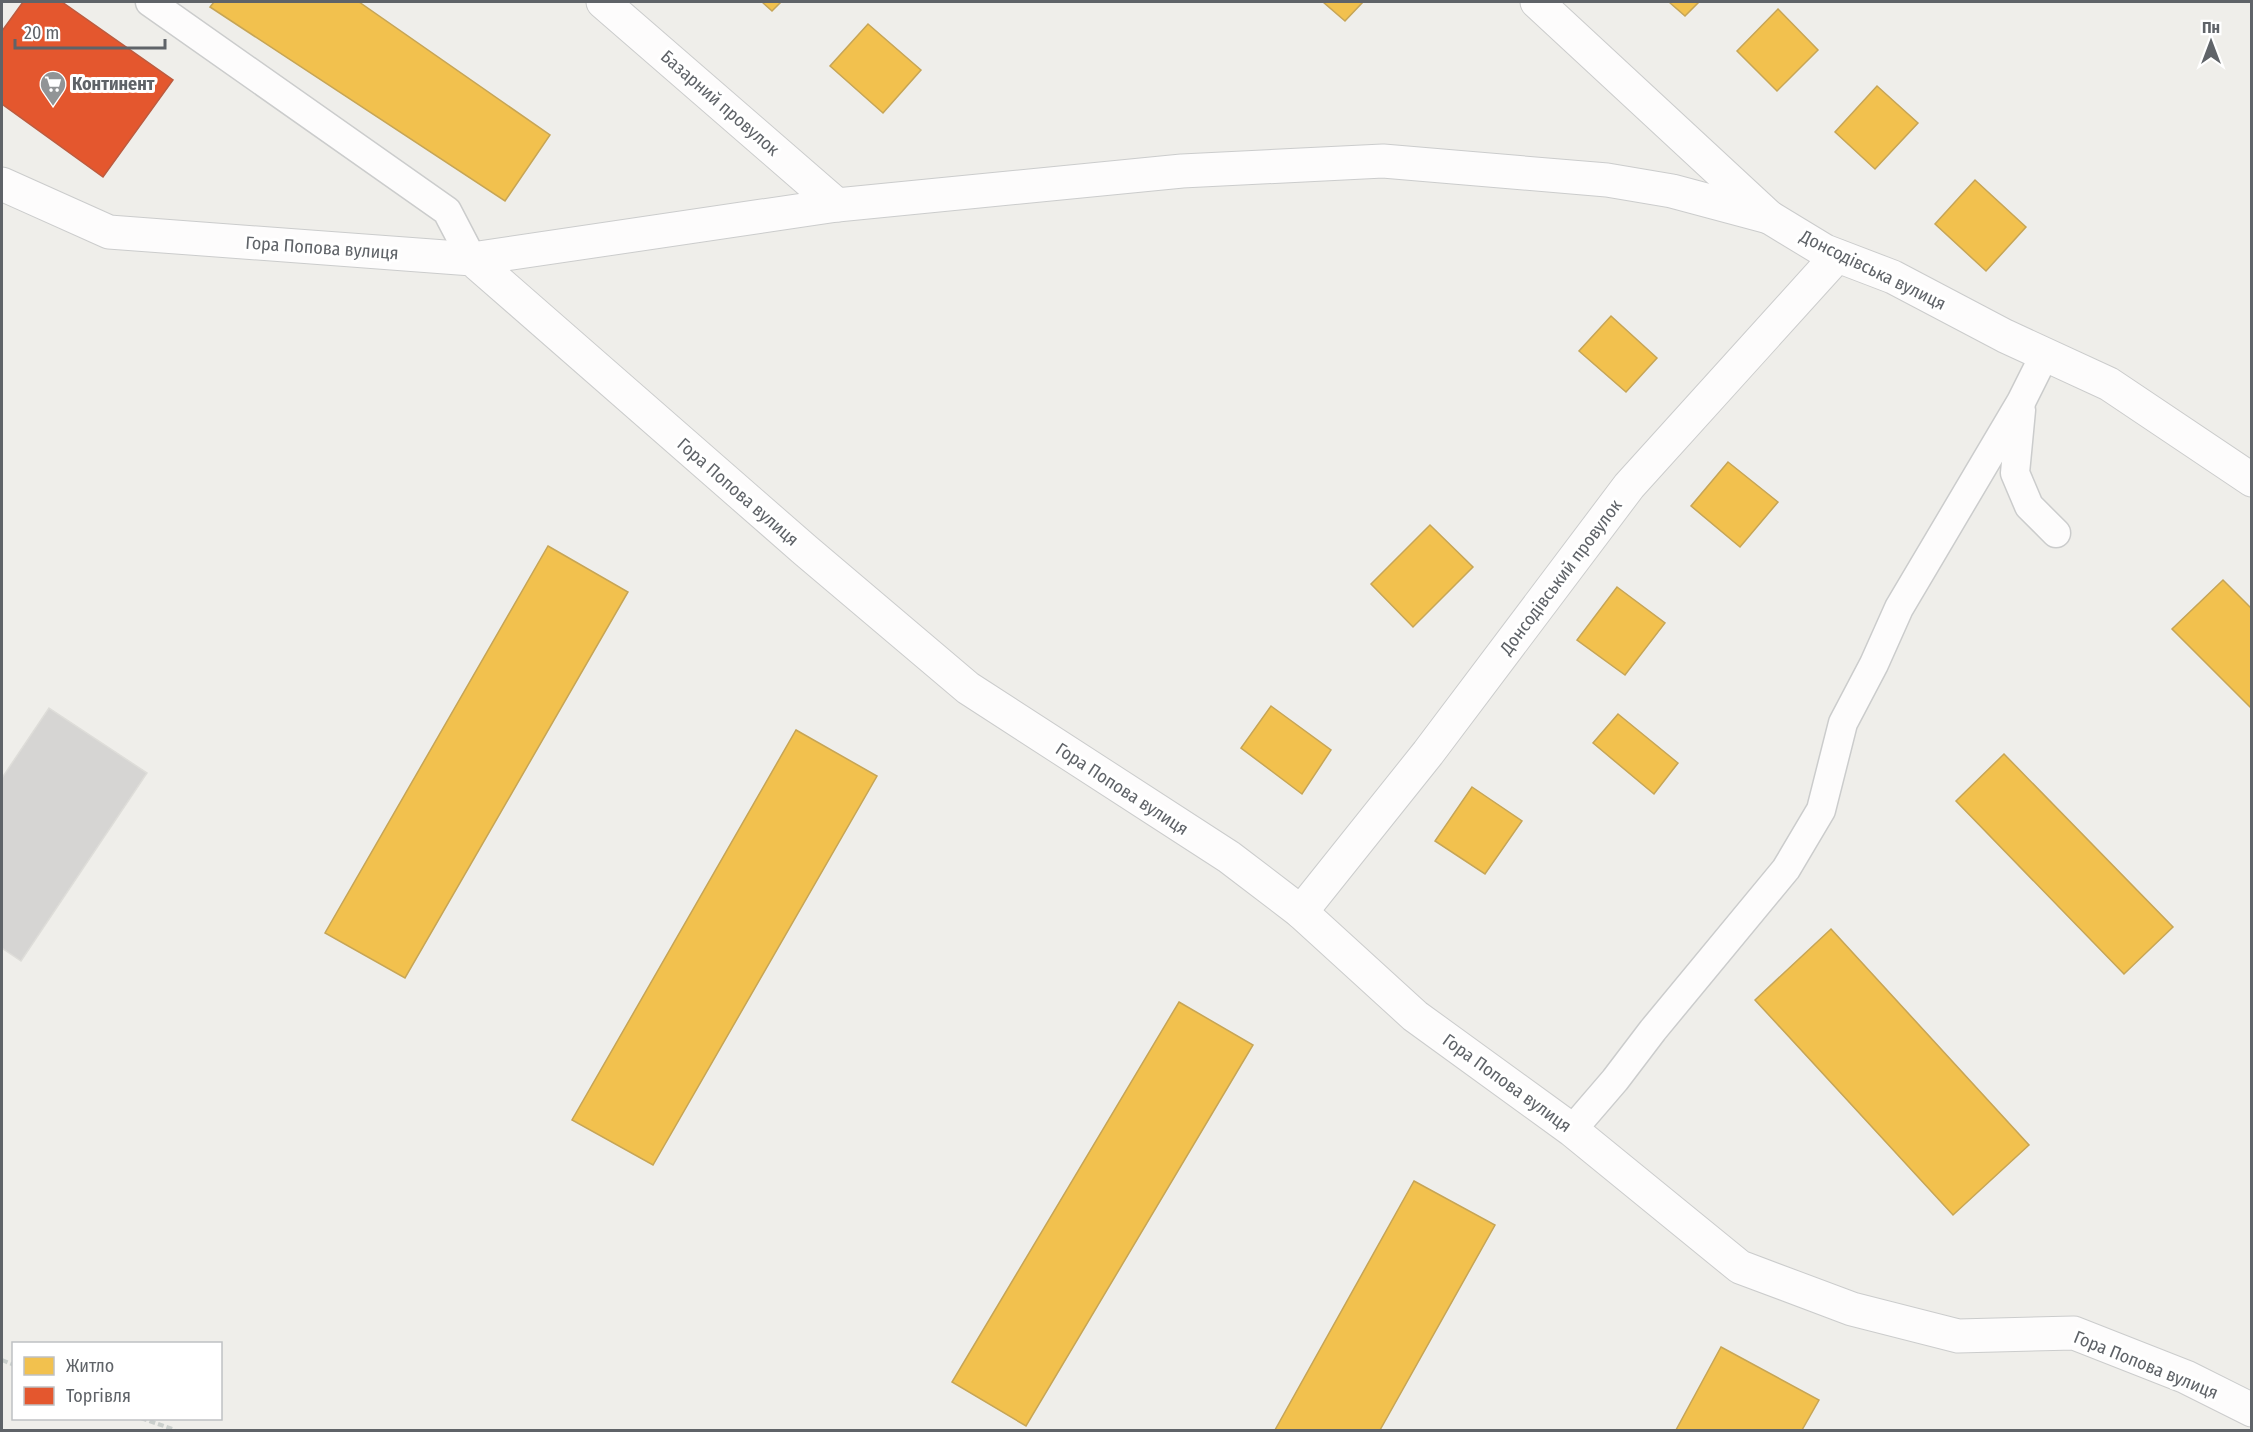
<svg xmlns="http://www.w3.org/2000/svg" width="2253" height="1432" font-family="'Fira Sans Condensed',sans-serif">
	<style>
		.homes { fill: #f2c14e; stroke: #c6a556; stroke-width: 1.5 }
		.shops { fill: #e4572e; stroke: #bc5b3f; stroke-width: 1.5 }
		.building { fill: #d6d5d3; stroke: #deddd9; stroke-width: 1.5 }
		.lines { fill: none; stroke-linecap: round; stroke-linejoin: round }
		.lane-casing { stroke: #cbcccc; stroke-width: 31 }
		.street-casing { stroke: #cbcccc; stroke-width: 35 }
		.path { stroke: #cacfcc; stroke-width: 4; stroke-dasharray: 6 3; stroke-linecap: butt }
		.lane { stroke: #fdfcfc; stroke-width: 28 }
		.street { stroke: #fdfcfc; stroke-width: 33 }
		.labels { text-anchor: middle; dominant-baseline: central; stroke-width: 6; stroke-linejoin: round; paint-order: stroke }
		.poi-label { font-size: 18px; font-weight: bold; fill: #5f6368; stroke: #fff; text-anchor: start }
		.street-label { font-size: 18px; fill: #5f6368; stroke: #fff }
	</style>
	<rect width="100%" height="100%" fill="#efeeea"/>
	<g class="homes">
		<polygon points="214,2 359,2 550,135 505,201 210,7"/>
		<polygon points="762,2 781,2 772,11"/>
		<polygon points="1323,2 1363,2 1345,21"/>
		<polygon points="1669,2 1699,2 1685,16"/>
		<polygon points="1778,9 1818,50 1777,91 1737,51"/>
		<polygon points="868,24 921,70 883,113 830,66"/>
		<polygon points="1877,86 1918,123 1875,169 1835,132"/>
		<polygon points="1975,180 2026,227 1986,271 1935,224"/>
		<polygon points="1611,316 1657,358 1626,392 1579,351"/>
		<polygon points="1728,462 1778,502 1740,547 1691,506"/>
		<polygon points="1430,525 1473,567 1413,627 1371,584"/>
		<polygon points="548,546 628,592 405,978 325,933"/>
		<polygon points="2223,580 2252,609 2252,709 2172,629"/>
		<polygon points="1617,587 1665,623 1625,675 1577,640"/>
		<polygon points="1271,706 1331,750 1302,794 1241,748"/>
		<polygon points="1618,714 1678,763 1654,794 1593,743"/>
		<polygon points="796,730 877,776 653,1165 572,1120"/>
		<polygon points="2004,754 2173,927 2124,974 1956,801"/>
		<polygon points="1472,787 1522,821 1485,874 1435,841"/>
		<polygon points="1831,929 2029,1145 1953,1215 1755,1000"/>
		<polygon points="1179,1002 1253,1045 1026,1426 952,1382"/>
		<polygon points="1414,1181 1495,1225 1380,1430 1275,1430"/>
		<polygon points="1721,1347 1819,1400 1802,1430 1676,1430"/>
	</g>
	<polygon class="shops" points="23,2 62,2 173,80 103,177 2,104 2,31"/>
	<polygon class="building" points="49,708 147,773 21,961 2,948 2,778"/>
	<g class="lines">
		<g class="lane-casing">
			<g id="lane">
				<polyline points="150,2 447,211 472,259"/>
				<polyline points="2021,410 2015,473 2029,506 2056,533"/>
				<polyline points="1572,1130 1615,1080 1653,1030 1786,869 1821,810 1843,723 1874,664 1899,608 2021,402 2045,354"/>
			</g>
		</g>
		<g class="street-casing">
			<g id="street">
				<polyline points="603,2 837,205"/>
				<polyline points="1537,2 1769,217 1825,251 1893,277 2005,336 2109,384 2252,480"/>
				<polyline points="2,184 109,232 472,259 805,550 968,688 1229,857 1301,912 1415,1016 1572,1130 1740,1267 1852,1309 1958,1336 2074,1333 2186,1377 2252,1410"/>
				<polyline points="472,259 837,205 1182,171 1383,161 1607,180 1672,191 1769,217"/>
				<polyline points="1301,912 1428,753 1629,486 1837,256"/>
			</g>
		</g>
		<g class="path">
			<polyline points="2,1360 14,1365"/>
			<polyline points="141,1418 175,1430"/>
		</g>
		<use href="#lane" class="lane"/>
		<use href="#street" class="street"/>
	</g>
	<defs>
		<g id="supermarket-pin" transform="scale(1.35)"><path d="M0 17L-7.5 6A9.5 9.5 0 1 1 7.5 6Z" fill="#919496" stroke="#fff"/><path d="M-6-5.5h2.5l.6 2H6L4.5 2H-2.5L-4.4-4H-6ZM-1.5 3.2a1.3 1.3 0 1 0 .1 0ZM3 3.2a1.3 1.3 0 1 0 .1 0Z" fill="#fff"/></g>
	</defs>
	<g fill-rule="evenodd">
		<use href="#supermarket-pin" x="53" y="84"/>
	</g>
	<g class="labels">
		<g class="poi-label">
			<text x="72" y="84">Континент</text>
		</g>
		<g class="street-label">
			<text transform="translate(720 103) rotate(41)">Базарний провулок</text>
			<text transform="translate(322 248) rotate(4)">Гора Попова вулиця</text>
			<text transform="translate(1873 270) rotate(26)">Донсодівська вулиця</text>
			<text transform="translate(738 492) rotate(41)">Гора Попова вулиця</text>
			<text transform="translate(1561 577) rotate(-53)">Донсодівський провулок</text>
			<text transform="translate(1122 789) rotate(33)">Гора Попова вулиця</text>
			<text transform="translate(1507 1083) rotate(36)">Гора Попова вулиця</text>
			<text transform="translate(2146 1365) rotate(22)">Гора Попова вулиця</text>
		</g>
	</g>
	<rect width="2253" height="1432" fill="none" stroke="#5f6368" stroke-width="6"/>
	<rect x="12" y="1342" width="210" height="78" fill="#ffffff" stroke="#bfc1c3" stroke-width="1.5"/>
	<rect x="24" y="1357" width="30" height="18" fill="#f2c14e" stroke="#bfc1c3" stroke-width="1.5"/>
	<text x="66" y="1372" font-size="18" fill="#5f6368">Житло</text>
	<rect x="24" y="1387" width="30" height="18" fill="#e4572e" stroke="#bfc1c3" stroke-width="1.5"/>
	<text x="66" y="1402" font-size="18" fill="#5f6368">Торгівля</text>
	<g transform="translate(2211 42)" stroke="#ffffff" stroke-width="4.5" paint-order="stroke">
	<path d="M0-4.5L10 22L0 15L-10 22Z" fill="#5f6368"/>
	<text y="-9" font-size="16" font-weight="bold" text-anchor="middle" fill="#5f6368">Пн</text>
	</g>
	<path d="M15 39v9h150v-9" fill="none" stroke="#5f6368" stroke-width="3"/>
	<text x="24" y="39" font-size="18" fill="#5f6368" stroke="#ffffff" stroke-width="4.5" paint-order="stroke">20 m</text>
</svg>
